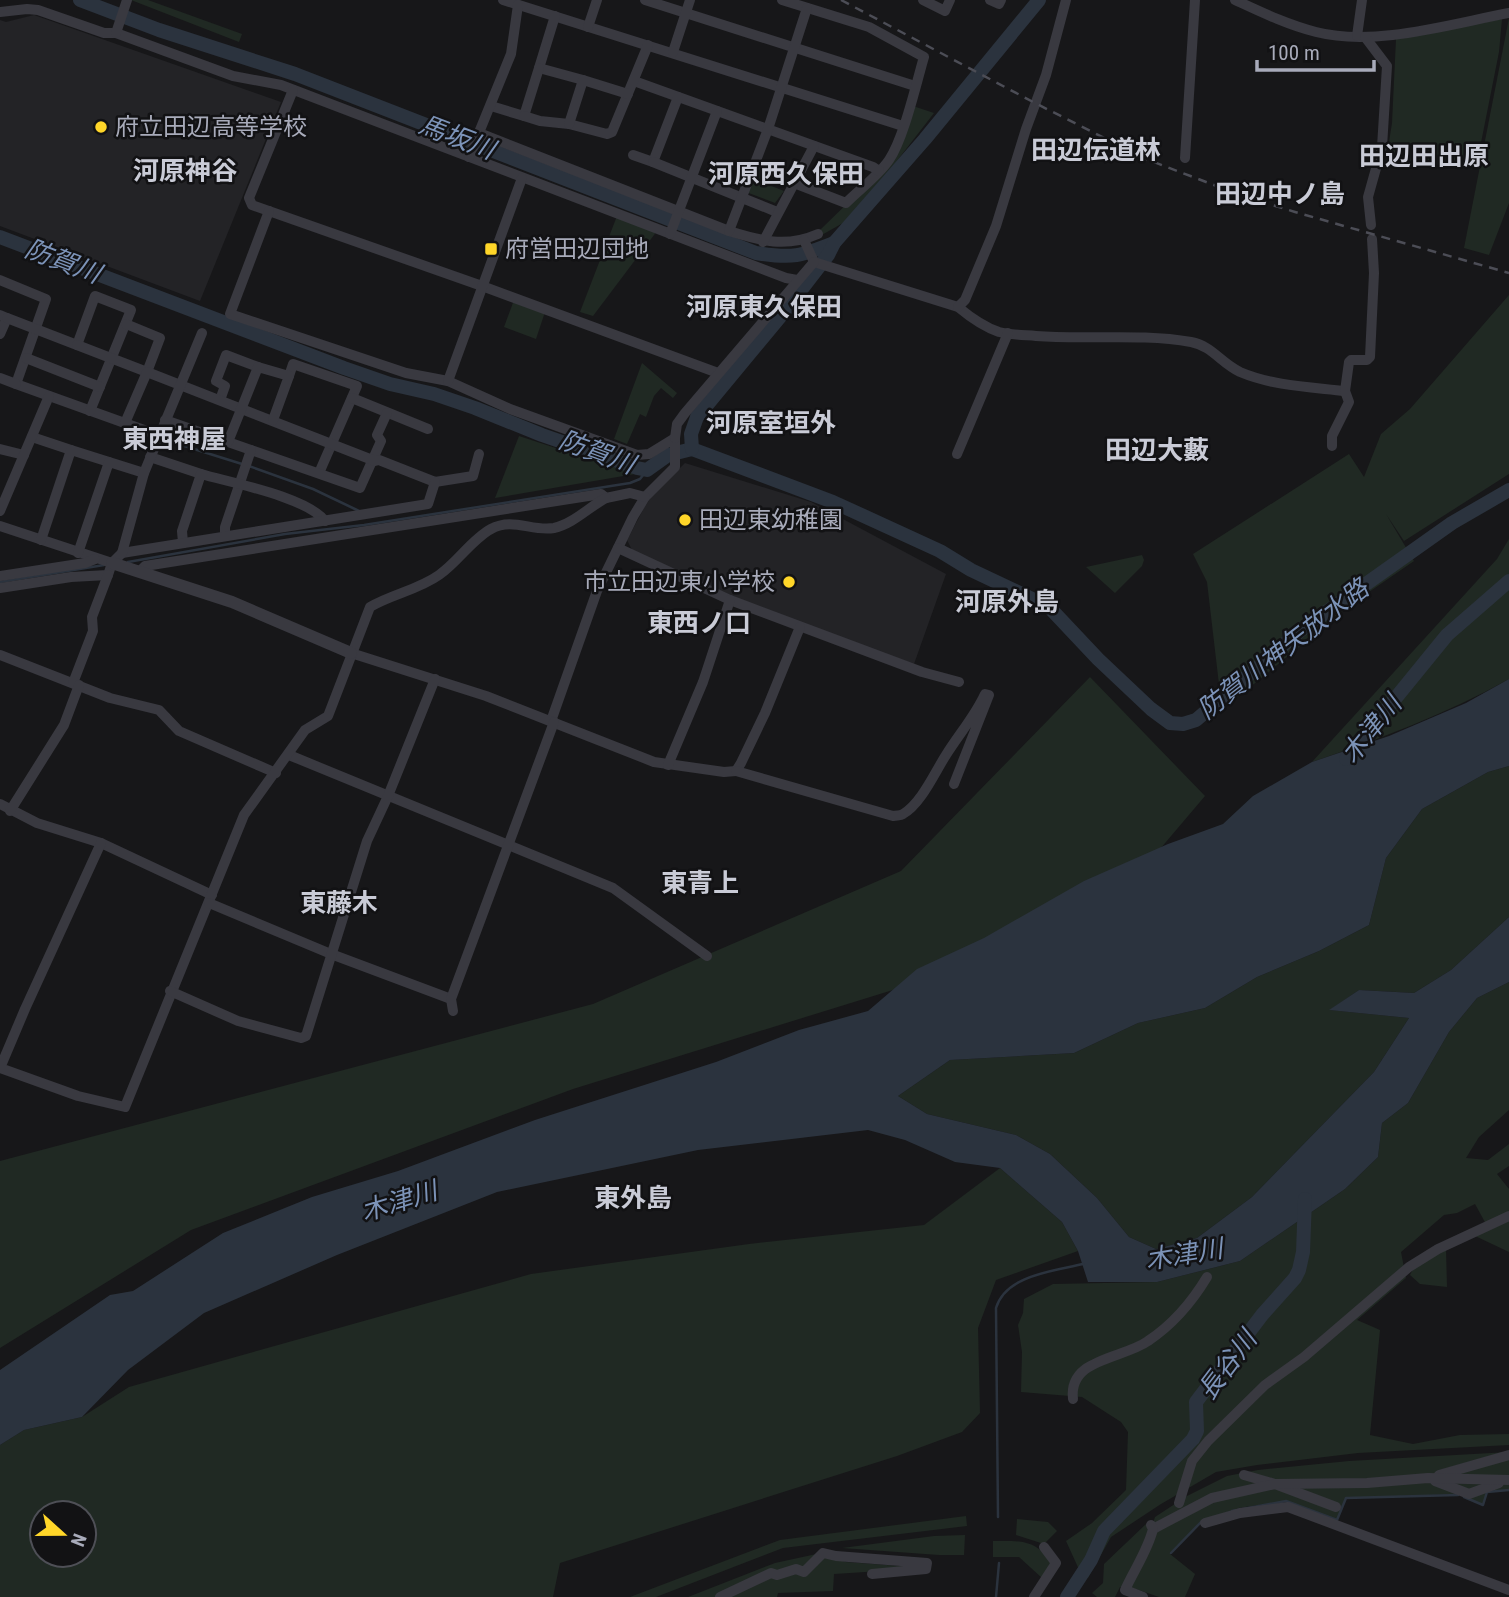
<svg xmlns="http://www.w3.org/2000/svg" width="1509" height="1597" font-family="'Roboto Condensed','Noto Sans JP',sans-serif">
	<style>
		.built { fill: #232326 }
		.green { fill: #202923; fill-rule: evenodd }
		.water { fill: #2b333e }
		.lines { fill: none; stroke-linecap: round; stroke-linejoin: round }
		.stream { stroke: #2b333e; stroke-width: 2.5 }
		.river { stroke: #2b333e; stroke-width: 14 }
		.minor { stroke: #393940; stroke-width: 10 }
		.tertiary { stroke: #393940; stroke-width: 12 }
		.rail { stroke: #4c4d56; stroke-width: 2.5; stroke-dasharray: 9 7; stroke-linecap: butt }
		.poi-dot { fill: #ffd629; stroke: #121214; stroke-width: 2.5 }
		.labels { text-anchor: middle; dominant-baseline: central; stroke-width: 5; stroke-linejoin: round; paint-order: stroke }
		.poi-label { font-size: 24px; fill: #a8abba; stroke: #121214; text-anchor: start }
		.water-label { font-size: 26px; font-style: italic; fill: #7c93b8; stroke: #121214 }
		.neighbourhood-label { font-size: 26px; font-weight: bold; fill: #c9cbd6; stroke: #121214 }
	</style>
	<rect width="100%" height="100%" fill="#171719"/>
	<g class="built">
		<polygon points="34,15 281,102 200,301 0,226 0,20 6,22"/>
		<polygon points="685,463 811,502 946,574 914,664 804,625 728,594 632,550 627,540 644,508 651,497"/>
	</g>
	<g class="green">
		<polygon points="131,0 148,0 242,34 239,42"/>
		<polygon points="1509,18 1509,203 1489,255 1464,248"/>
		<polygon points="1502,19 1499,52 1476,168 1386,161 1392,123 1396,39"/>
		<polygon points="913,106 934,113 896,162 843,223 820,236 820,230 891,161"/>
		<polygon points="757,162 775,170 769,185 784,191 775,203 746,192"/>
		<polygon points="617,216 657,231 593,316 580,312"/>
		<polygon points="1509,295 1509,474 1404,541 1386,514 1414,561 1353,603 1222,710 1207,582 1193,554 1349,454 1364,477 1381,434 1410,409"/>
		<polygon points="514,300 545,312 536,339 504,327"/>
		<polygon points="642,363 677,393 673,398 661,388 654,396 646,417 640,414 627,444 614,439"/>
		<polygon points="519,436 635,474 495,498"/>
		<path d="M1509,539V679C1446,714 1380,739 1312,762L1497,559Z"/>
		<polygon points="1142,555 1144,560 1142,566 1115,593 1086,567"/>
		<polygon points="1090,677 1205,796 1093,928 573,1089 191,1230 0,1348 0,1161 593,1004 901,871"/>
		<polygon points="1509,766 1509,917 1451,970 1414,993 1359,990 1330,1010 1409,1018 1374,1072 1252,1197 1197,1238 1156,1249 1129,1237 1097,1198 1050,1154 1016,1135 927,1114 898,1096 950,1060 1074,1053 1138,1023 1205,1008 1257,977 1319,951 1369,925 1386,858 1422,809 1488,772"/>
		<polygon points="1509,982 1509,1110 1479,1137 1466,1158 1488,1160 1509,1144 1509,1166 1497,1174 1509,1189 1509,1212 1486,1224 1475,1204 1457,1213 1444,1215 1401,1252 1406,1278 1357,1320 1380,1330 1370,1435 1413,1444 1460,1435 1509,1434 1509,1445 1358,1453 1257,1465 1216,1472 1161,1504 1111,1537 1088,1578 1082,1576 1066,1541 1092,1523 1126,1490 1128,1432 1121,1422 1082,1397 1021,1392 1022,1352 1018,1325 1023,1313 1024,1299 1053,1284 1157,1282 1240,1261 1345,1189 1378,1157 1382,1123 1408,1103 1449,1032 1477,998"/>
		<path d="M1000,1168L1062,1222L1078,1251L996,1280L978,1328L980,1413L962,1432L897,1456L560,1563L553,1597H0V1445L24,1430L82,1417L129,1387L531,1274L749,1244L924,1225ZM42,1513H84V1555H42Z"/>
		<polygon points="1509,1219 1509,1252 1473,1235"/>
		<polygon points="1446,1249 1447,1287 1420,1284 1410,1275 1414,1267"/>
		<polygon points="1509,1452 1509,1490 1487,1492 1483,1505 1457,1494 1346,1498 1337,1520 1286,1501 1239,1508 1201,1521 1170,1554 1195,1574 1185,1597 1159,1597 1136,1589 1120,1587 1115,1597 1097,1597 1092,1593 1103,1583 1104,1564 1146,1524 1150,1532 1155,1517 1187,1496 1227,1476 1258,1470 1349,1461"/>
		<polygon points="966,1516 967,1526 783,1548 656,1597 630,1597 780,1540"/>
		<polygon points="1017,1519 1048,1522 1057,1531 1044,1544 1016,1535"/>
		<polygon points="965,1535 964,1555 939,1555 842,1548 934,1536"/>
		<path d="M993,1541C1021,1541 1037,1539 1052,1565L1042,1578L1019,1557H993Z"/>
		<polygon points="821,1553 846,1562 928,1568 834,1574 833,1591 778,1593 777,1597 688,1597 775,1563"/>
	</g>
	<polygon class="water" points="1509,679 1509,766 1488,772 1422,809 1386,858 1369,925 1319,951 1257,977 1205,1008 1138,1023 1074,1053 950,1060 898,1096 927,1114 1016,1135 1050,1154 1097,1198 1129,1237 1156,1249 1197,1238 1252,1197 1374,1072 1409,1018 1329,1010 1359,990 1414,993 1451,970 1509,917 1509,982 1477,998 1449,1032 1408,1103 1382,1123 1378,1157 1345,1189 1240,1261 1157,1282 1088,1282 1078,1251 1062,1222 1000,1168 955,1162 905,1140 868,1130 698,1150 497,1192 337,1255 204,1313 128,1370 82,1417 24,1430 0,1445 0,1370 110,1295 133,1291 223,1233 312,1197 398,1171 535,1120 716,1062 799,1030 868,1011 917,969 984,938 1084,881 1168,844 1223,824 1253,796 1312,762 1389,736 1466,703"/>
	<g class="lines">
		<g class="stream">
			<polyline points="162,439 242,464"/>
			<polyline points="249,466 313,489 359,511"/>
			<polyline points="128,562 285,534 364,525 630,483 640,479 647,470"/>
			<polyline points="0,582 104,565"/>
			<polyline points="1464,1497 1483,1505 1487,1492 1509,1490"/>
			<polyline points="1232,1511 1286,1501 1337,1520 1346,1498 1458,1495"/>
			<path d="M998,1517L996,1308C1006,1275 1054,1271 1083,1264"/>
			<polyline points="1171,1553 1202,1521"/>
			<polyline points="996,1597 999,1563"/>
		</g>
		<g class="river">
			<path d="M80,0L159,30L295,74L756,253C793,259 801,256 834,243"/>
			<polyline points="0,237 344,368 390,384 434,394 475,408 542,435 637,468 647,470 668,455 692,449"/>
			<polyline points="692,449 833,502 940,551 971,570 1049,607 1098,659 1151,709 1170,723 1183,724 1196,720 1301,630 1452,523 1509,490"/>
			<polyline points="692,449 691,434 697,417 784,312 828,255 834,243 925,139 1039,0"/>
			<polyline points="1346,759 1447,635 1509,581"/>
			<polyline points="1067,1597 1091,1560 1104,1531 1193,1439 1197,1431 1196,1402 1262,1315 1295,1278 1299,1270 1303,1252 1305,1199"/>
		</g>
		<g class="minor">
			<polyline points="503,0 903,126"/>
			<polyline points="645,0 915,86"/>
			<path d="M782,0L869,27L924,57C916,84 904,138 889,160C878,176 860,189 846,203L794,183"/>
			<polyline points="923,0 945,11 950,0"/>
			<polyline points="990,0 999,4 1001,0"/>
			<path d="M1235,0C1261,12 1288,25 1316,32C1375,47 1450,24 1509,13"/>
			<polyline points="0,12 27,9 38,10 104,33 116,33 233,76 281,85 786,278 797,280"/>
			<polyline points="555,16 539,68 583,80"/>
			<polyline points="588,27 597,0"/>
			<polyline points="116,33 127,0"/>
			<polyline points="1357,36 1362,0"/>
			<polyline points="1365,37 1387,66 1382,147 1368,197 1371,225"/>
			<polyline points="673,52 690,0"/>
			<polyline points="634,81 873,167 879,171"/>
			<polyline points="293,90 249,198 252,205 482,286 718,373"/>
			<polyline points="491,106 524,116 539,68"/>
			<polyline points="524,116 540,121 569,124 607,134 612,132 648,45"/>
			<polyline points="569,124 583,80 628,94"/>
			<path d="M479,133L729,231C761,241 786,248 818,234"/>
			<polyline points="633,155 653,162 678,97"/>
			<polyline points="469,157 511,54 518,5"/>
			<polyline points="1185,158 1195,0"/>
			<polyline points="653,162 777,212"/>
			<polyline points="269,211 230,314 406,373 448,381 510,409 637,455 649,454 675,438 675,467 645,497 633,517 597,591 551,721"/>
			<polyline points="729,231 768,129 807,8"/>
			<polyline points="670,234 717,111"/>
			<polyline points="804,240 814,262"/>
			<polyline points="763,242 814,146"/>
			<path d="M814,262L958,307C970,317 984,327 999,332C1011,335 1024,335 1036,336C1087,340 1140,333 1191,342C1212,346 1221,363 1240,372C1273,386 1310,387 1345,391"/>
			<polyline points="0,280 46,299 16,384 158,435"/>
			<polyline points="958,307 965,300 996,226 1026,129 1046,75 1066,0"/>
			<polyline points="0,315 7,318 0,334"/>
			<polyline points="7,318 77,345 95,296 131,310 90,411"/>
			<polyline points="77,345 147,372 160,338 126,324"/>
			<polyline points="26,358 100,387"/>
			<polyline points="289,376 293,364 357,386 319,473"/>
			<polyline points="0,378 16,384"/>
			<polyline points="448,381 522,178"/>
			<polyline points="352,398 428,429"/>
			<polyline points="220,400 225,386 216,381 226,355 258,367"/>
			<polyline points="165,420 360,488 381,441 377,435 387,413"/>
			<polyline points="125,423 147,372 375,461 379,460 435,482 473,476 479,454"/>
			<polyline points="32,437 71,450"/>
			<polyline points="675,438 677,424 685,413 814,262"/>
			<polyline points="228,442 258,367 289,376 273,420"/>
			<polyline points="1332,446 1332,436 1349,402 1345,391 1349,362 1351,360 1367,360 1370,357 1374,273 1372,239"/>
			<polyline points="0,449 24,455"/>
			<polyline points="957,454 1008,333"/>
			<polyline points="150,457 201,474"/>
			<polyline points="0,511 49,396"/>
			<polyline points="0,526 112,563"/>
			<polyline points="225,536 225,527 251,450"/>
			<polyline points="41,540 71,450 109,462"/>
			<path d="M183,543L182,531L201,474C232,483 307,497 325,521"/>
			<polyline points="618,548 730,600 922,672 959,682"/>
			<polyline points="78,553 109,462 144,473"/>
			<polyline points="122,553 428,504 435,482"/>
			<polyline points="139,572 145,566 601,494 606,498 630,493 645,497"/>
			<polyline points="0,576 85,563 95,559"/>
			<polyline points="0,588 71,577 108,575 112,563 122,553 144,473 202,333"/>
			<polyline points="351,653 486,696 654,762 724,772 736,771 741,763 765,713 800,627"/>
			<polyline points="0,655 110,698 159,710 179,731 276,773"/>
			<polyline points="73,683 93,631 92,617 108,575"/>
			<polyline points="289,755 613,888 707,956"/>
			<polyline points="668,765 703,682 730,600"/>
			<path d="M736,771L893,816C898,815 900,816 903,814C921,804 935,772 946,755C959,734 975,716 985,694L989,695L954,784"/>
			<polyline points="0,804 37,823 101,843 212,895"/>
			<polyline points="10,811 64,725 79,685"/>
			<path d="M101,843L25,1009L0,1068L78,1096L125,1107L244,815L305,730L328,716L370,607C392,594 418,590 439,575C458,562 471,540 491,529C513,517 532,532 554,528C573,524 589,507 606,498"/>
			<polyline points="209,903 331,954 451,999"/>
			<polyline points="170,991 238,1021 301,1038 306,1036 367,841 388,796 435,679"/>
			<polyline points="453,1011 451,999 554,722"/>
			<path d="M1073,1399C1068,1358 1123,1359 1148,1341C1172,1325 1192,1302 1207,1277"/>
			<polyline points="1244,1475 1275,1484 1336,1507"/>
			<polyline points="1439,1475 1509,1455"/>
			<polyline points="1435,1481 1469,1494 1499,1483"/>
			<polyline points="1179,1503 1192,1461 1208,1441 1265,1385 1304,1357 1409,1267 1438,1249 1509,1216"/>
			<polyline points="1205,1523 1240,1513 1288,1507 1509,1590"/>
			<polyline points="1153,1529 1212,1498 1275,1484 1367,1483 1428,1478 1509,1480"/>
			<polyline points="720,1597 771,1573 777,1575 796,1569 804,1572 823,1553 836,1556 927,1563 926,1569 872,1574"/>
			<polyline points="1034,1597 1056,1563 1044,1547"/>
			<path d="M1143,1597L1125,1590C1134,1570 1148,1550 1153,1529L1151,1525"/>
		</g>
		<polyline class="tertiary" points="112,563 232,602 351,653"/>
		<polyline class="rail" points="841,0 1035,103 1146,159 1240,195 1295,212 1509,273"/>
	</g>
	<g class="poi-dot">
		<circle cx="101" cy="127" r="7"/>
		<rect x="484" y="242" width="14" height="14" rx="3.5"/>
		<circle cx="685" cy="520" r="7"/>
		<circle cx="789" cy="582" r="7"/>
	</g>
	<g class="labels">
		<g class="poi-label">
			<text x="115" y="127">府立田辺高等学校</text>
			<text x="505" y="249">府営田辺団地</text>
			<text x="699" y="520">田辺東幼稚園</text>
			<text x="775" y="582" text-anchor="end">市立田辺東小学校</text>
		</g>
		<g class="water-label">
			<text transform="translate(457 137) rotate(21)">馬坂川</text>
			<text transform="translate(63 261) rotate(21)">防賀川</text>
			<text transform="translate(597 452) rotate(20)">防賀川</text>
			<text transform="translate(1283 649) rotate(-38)">防賀川神矢放水路</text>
			<text transform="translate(1371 729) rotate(-51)">木津川</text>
			<text transform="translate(399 1201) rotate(-17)">木津川</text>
			<text transform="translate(1184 1254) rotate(-9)">木津川</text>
			<text transform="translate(1227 1365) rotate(-53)">長谷川</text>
		</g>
		<g class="neighbourhood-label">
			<text x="1096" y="150">田辺伝道林</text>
			<text x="1424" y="156">田辺田出原</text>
			<text x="185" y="171">河原神谷</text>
			<text x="786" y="174">河原西久保田</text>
			<text x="1280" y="194">田辺中ノ島</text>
			<text x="764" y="307">河原東久保田</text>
			<text x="771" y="423">河原室垣外</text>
			<text x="174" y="439">東西神屋</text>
			<text x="1157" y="450">田辺大藪</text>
			<text x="1007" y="602">河原外島</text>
			<text x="699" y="623">東西ノ口</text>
			<text x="700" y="883">東青上</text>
			<text x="339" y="903">東藤木</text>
			<text x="633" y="1198">東外島</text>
		</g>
	</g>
	<g transform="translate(63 1534) rotate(111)"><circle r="33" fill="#121214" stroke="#4e4f56" stroke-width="2"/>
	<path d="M0-5L12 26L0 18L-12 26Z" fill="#ffd629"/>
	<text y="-10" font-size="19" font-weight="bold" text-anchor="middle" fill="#a8abba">N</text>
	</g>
	<path d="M1257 60v10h117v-10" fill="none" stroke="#a8abba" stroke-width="3.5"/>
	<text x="1268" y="60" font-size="21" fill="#a8abba" stroke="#121214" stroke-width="5" paint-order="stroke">100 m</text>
</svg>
